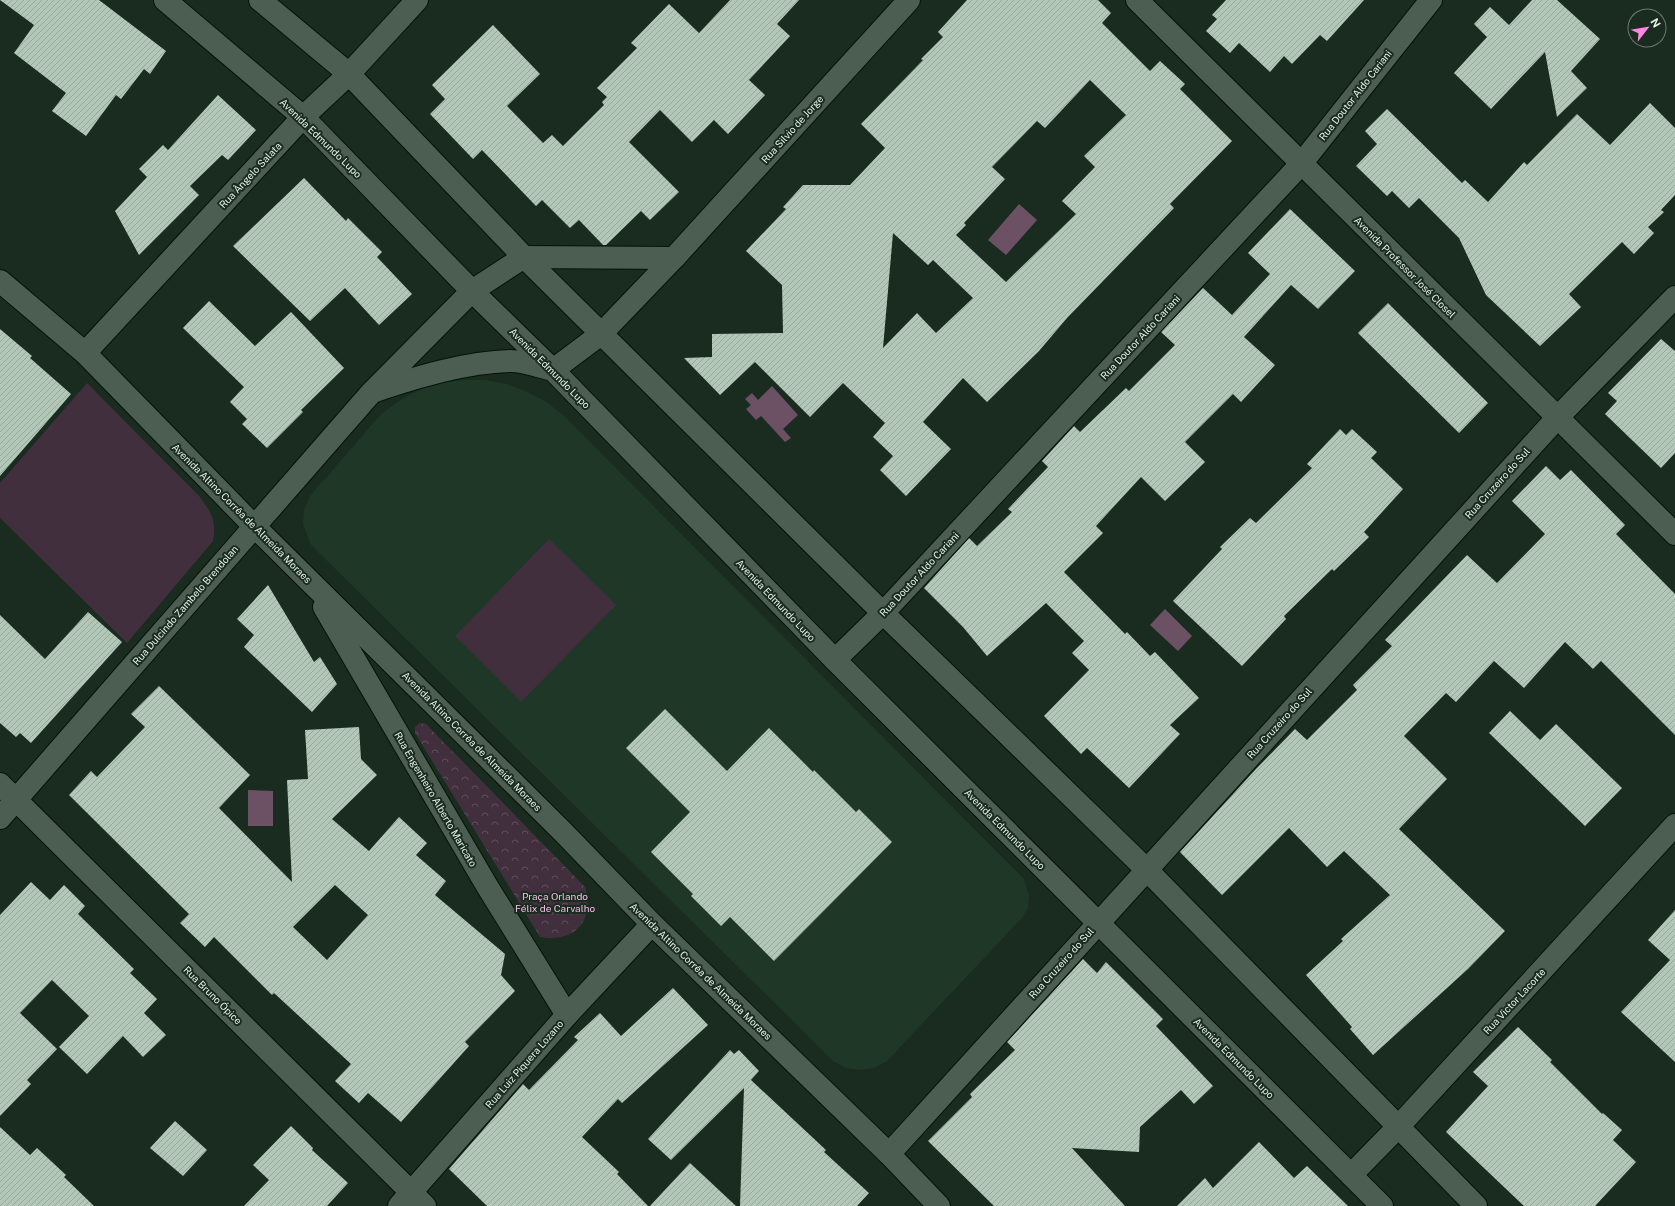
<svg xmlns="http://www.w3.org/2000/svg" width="1675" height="1206" font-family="'Public Sans',sans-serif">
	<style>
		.built { fill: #1f3727 }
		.green { fill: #422f3d }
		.park { fill: url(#park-crowns) }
		.water { fill: #6c5165 }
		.building { fill: url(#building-hatch); fill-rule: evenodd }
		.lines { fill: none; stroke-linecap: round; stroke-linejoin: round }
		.minor-casing { stroke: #041309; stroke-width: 24 }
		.tertiary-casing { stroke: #041309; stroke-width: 24 }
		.minor { stroke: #4c5e51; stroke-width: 22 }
		.tertiary { stroke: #4c5e51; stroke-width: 22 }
		.labels { text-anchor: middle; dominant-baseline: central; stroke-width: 4; stroke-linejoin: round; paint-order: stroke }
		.street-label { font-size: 10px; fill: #e6f1e9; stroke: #1a2b1f }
		.park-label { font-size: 10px; fill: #f3bfe5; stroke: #1a2b1f }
	</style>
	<defs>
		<pattern id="park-crowns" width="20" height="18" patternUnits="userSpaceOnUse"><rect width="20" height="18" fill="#422f3d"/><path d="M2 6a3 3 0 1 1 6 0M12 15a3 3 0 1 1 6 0" fill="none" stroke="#5d4e59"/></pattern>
		<pattern id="building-hatch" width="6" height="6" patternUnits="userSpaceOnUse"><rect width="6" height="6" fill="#b3c7b9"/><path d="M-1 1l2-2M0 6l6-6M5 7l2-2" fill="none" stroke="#98a79c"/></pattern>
	</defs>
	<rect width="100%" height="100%" fill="#1a2b1f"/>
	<polygon class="built" points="462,380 485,380 507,384 528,392 548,403 565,417 1024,879 1029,896 1028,908 1022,918 887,1061 874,1068 860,1070 846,1068 833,1061 311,545 303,524 304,510 310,496 381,414 399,401 419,390 440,383"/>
	<g class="green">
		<path d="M87,383L200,497C211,513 217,520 213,541L127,643L0,518V483Z"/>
		<polygon points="549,539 616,605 521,702 455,636"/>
	</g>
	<path class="park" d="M420,723L426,724L585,887C595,921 575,943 540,937L415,733V727Z"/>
	<g class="water">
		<polygon points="1019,204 1037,220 1006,255 988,240"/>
		<polygon points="772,386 798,415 783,429 791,438 785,442 761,416 756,420 746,409 751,405 745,399 752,393 758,400"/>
		<polygon points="1165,609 1192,636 1178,651 1150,625"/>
		<polygon points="248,790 273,791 273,826 248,826"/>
	</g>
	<g class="building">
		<polygon points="0,0 99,0 166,51 150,74 144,69 121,99 116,95 86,136 52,111 66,93 14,53 34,25"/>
		<polygon points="730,0 799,0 777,24 790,36 749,80 765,95 728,134 714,120 692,142 660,110 629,142 679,192 650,220 641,211 606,245 603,245 579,220 570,228 542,200 536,206 482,150 473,159 430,114 445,99 432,85 493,25 540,74 507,106 543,143 552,135 563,146 604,105 602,102 607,97 597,88 637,48 631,43 669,4 699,33"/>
		<path d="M967,0H1098L1111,13L1102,23L1150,71L1160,61L1185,84L1180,89L1232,141L1170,204L1174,208L1067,318L1039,351L987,402L963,378L923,422L951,449L906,496L880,470L893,456L873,437L885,423L843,383L810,417L755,362L720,395L684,358L712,357V334L783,333L782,285L746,251L786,209L783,207L803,185H850L885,148L861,124L923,60L921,59L943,37L938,32ZM1090,80L1126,115L1084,156L1095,167L1062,201L1076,214L1006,282L956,235L966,225L964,223L1005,179L992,167L1037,121L1045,128ZM893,233L928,265L933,260L973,298L936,333L917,313L883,348Z"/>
		<polygon points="1226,0 1364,0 1327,41 1320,35 1292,64 1284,56 1270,72 1239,43 1230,53 1206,31 1217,19 1212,15"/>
		<polygon points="1532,0 1557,0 1600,39 1571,71 1587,88 1557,117 1545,52 1491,109 1454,73 1487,37 1474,24 1490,7 1509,25"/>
		<polygon points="218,95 256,130 228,160 222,155 190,186 199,195 139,255 115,211 147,177 139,169 163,145 168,150"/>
		<polygon points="1650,103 1675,128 1675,195 1661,210 1664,212 1648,227 1654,233 1634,254 1622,242 1569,294 1581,307 1540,346 1486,295 1459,238 1419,198 1409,208 1392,191 1387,196 1356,166 1377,144 1365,131 1387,109 1462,183 1465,180 1488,202 1524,162 1527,165 1577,114 1610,145"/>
		<polygon points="304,178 346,221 348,218 382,252 377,257 412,294 379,325 345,288 310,321 233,246"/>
		<polygon points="1290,209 1355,271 1318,309 1291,285 1244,337 1275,365 1241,402 1233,394 1185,442 1205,462 1165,501 1141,477 1096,526 1103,533 1064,572 1125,634 1127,632 1150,656 1155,652 1199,698 1170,725 1180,734 1129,788 1087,748 1081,754 1044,716 1089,670 1072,653 1084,641 1046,603 987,656 963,627 924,588 969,538 977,546 1012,512 1008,509 1048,467 1042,461 1074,426 1080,432 1126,388 1129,391 1175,345 1161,332 1203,288 1232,315 1270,274 1248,253"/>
		<polygon points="209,301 255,346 291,312 344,368 301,410 303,412 267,448 242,424 247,419 230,402 244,387 183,328"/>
		<polygon points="1388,303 1488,403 1459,433 1358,333"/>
		<polygon points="0,329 32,356 30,358 71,394 0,476"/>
		<polygon points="1661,339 1675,351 1675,453 1661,468 1605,414 1617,401 1608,393"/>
		<polygon points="1340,429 1346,435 1352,429 1377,452 1371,458 1403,489 1364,532 1369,537 1334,571 1332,569 1284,616 1286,619 1242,666 1173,601 1222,549 1220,547 1250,518 1256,523 1312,468 1307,464"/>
		<polygon points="1546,466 1560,480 1571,470 1625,525 1616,534 1675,594 1675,735 1601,661 1593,669 1565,642 1524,688 1494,661 1456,702 1446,693 1404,736 1447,779 1399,829 1505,931 1468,969 1373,1055 1350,1029 1352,1027 1306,975 1343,941 1341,939 1390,895 1344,851 1327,867 1289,828 1222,895 1180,852 1255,770 1295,729 1307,740 1357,690 1353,685 1392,646 1385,640 1467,555 1497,583 1545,534 1512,501"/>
		<polygon points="268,585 314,662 320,657 337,684 312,712 244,647 254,635 237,619"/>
		<polygon points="88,612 122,642 31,743 20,733 16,737 0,723 0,615 45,659"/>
		<path d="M159,686L250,775L219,808L292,882L287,780L308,779L305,730L359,727L361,759L377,775L332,819L369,851L399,817L427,843L416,855L446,881L435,895L505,954L501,975L515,991L465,1042L469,1046L401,1122L368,1093L359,1103L335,1081L351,1064L274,993L272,995L214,937L205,947L180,923L189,914L69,795L91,771L97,777L145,727L131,714ZM335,885L368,915L327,960L293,927Z"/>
		<polygon points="665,709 727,771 769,728 813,772 814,770 856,812 859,809 892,842 774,961 730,917 721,926 691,896 693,894 651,852 690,812 626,748"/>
		<polygon points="1510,711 1540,740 1556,724 1622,788 1585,826 1489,733"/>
		<polygon points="31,882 50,900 64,885 85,906 78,914 134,969 130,973 157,999 144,1013 166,1035 143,1057 123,1036 87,1074 59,1047 89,1016 52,980 20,1013 57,1049 27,1080 31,1084 0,1116 0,915"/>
		<polygon points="1675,910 1675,1062 1621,1012 1670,960 1648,940"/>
		<polygon points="1083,959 1097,973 1106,962 1163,1019 1156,1026 1213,1086 1194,1104 1181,1090 1140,1127 1139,1152 1072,1148 1125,1206 994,1206 928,1141 972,1097 970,1094 1015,1050 1007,1042"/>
		<polygon points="673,988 708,1025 622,1103 618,1099 582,1137 619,1172 617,1174 648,1206 487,1206 449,1169 523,1084 529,1090 578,1040 574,1037 600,1013 621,1036"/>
		<polygon points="1518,1027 1552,1060 1550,1062 1602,1114 1603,1113 1622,1130 1613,1140 1636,1162 1595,1206 1524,1206 1446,1132 1488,1086 1473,1072"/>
		<polygon points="730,1050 734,1054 739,1050 759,1071 751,1080 826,1150 824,1152 869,1193 857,1206 740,1206 744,1088 671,1160 648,1139"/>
		<polygon points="175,1121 207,1150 183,1176 150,1148"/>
		<polygon points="291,1126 313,1148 312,1150 348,1183 327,1206 244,1206 269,1180 253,1165"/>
		<polygon points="0,1127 30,1155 37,1148 66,1175 64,1177 94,1206 0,1206"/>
		<polygon points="1259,1142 1294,1178 1307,1166 1348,1206 1177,1206 1205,1178 1213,1188"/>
		<polygon points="690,1163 736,1206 650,1206"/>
	</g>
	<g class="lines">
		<g class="minor-casing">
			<g id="minor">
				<polyline points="1137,0 1675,534"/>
				<polyline points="0,281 85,353 254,526 562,831 652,924 889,1154 939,1206"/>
				<polyline points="85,353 303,117 349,74 417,0"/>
				<path d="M375,391C417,377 466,362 511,361C524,361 540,367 553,370L601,334L674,258L909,0"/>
				<polyline points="324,607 487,886 567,1015"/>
				<polyline points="835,660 883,613 1301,164 1431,0"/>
				<polyline points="0,784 425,1206"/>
				<polyline points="0,818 371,393 472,291 524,257 674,258"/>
				<polyline points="889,1154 1557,418 1675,297"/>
				<polyline points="1351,1175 1398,1127 1675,825"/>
				<polyline points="399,1206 567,1015 652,924"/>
			</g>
		</g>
		<g class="tertiary-casing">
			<g id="tertiary">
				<polyline points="165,0 303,117 472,291 553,370 835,660 1382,1206"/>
				<polyline points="260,0 349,74 524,257 883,613 1146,869 1476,1206"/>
			</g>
		</g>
		<use href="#minor" class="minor"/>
		<use href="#tertiary" class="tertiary"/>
	</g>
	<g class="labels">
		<g class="street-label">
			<text transform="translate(1355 95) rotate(-52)">Rua Doutor Aldo Cariani</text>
			<text transform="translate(792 129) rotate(-48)">Rua Silvio de Jorge</text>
			<text transform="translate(321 138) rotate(44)">Avenida Edmundo Lupo</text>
			<text transform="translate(250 175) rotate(-47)">Rua Ângelo Salata</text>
			<text transform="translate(1405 267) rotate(45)">Avenida Professor José Closel</text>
			<text transform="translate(1140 337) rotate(-47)">Rua Doutor Aldo Cariani</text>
			<text transform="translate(550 368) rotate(45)">Avenida Edmundo Lupo</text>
			<text transform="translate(1497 483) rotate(-48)">Rua Cruzeiro do Sul</text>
			<text transform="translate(242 513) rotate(45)">Avenida Altino Corrêa de Almeida Moraes</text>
			<text transform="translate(919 574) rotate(-47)">Rua Doutor Aldo Cariani</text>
			<text transform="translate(776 600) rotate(46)">Avenida Edmundo Lupo</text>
			<text transform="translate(185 605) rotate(-49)">Rua Dulcindo Zambelo Brendolan</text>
			<text transform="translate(1279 723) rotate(-48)">Rua Cruzeiro do Sul</text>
			<text transform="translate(472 741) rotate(45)">Avenida Altino Corrêa de Almeida Moraes</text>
			<text transform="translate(436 799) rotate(60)">Rua Engenheiro Alberto Maricato</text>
			<text transform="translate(1005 829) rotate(45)">Avenida Edmundo Lupo</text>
			<text transform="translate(1061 963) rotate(-48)">Rua Cruzeiro do Sul</text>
			<text transform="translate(701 971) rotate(44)">Avenida Altino Corrêa de Almeida Moraes</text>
			<text transform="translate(213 995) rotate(45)">Rua Bruno Ópice</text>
			<text transform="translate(1514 1001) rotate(-47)">Rua Victor Lacorte</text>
			<text transform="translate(1234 1058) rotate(45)">Avenida Edmundo Lupo</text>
			<text transform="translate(524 1064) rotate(-49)">Rua Luiz Piquera Lozano</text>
		</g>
		<g class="park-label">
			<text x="555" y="896">Praça Orlando<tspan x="555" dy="12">Félix de Carvalho</tspan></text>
		</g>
	</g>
	<g transform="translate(1647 28) rotate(59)"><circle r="19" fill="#1a2b1f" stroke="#6c7a70"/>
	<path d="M0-3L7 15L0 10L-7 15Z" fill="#fd86e2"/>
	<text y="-6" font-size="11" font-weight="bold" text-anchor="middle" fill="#e6f1e9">N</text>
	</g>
</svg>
